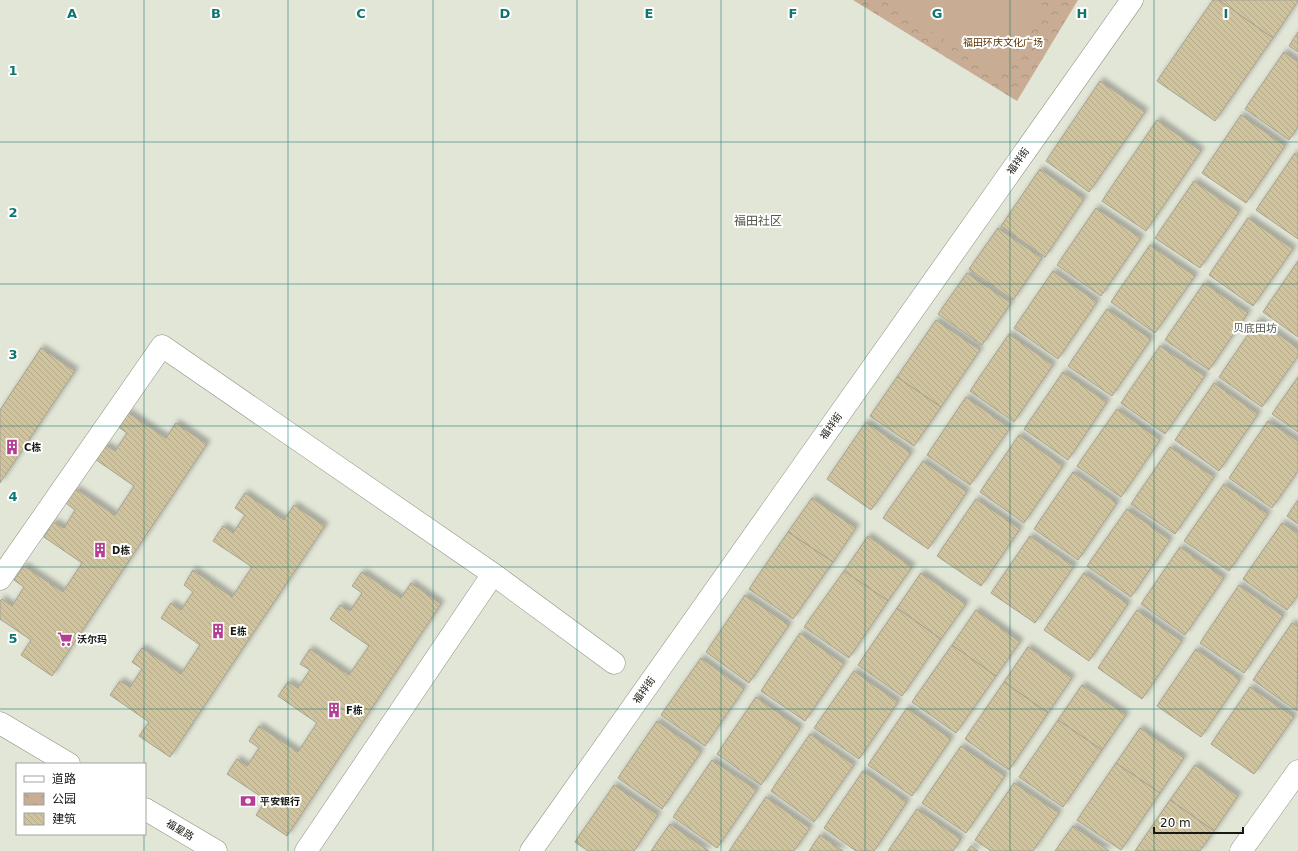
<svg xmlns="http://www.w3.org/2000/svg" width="1298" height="851" font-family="'DejaVu Sans','Noto Sans SC',sans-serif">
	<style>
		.park { fill: url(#park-crowns) }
		.pitch { fill: #c8ad94 }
		.building { fill: url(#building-back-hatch); stroke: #a6a192; filter: url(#shadow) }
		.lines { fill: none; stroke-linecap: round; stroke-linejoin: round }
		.street-casing { stroke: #8d9182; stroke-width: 23 }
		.secondary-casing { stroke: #8d9182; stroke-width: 23 }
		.street { stroke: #fff; stroke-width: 22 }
		.secondary { stroke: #fff; stroke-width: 22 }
		.grid { fill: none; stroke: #0f766e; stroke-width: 1; stroke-opacity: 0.55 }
		.labels { text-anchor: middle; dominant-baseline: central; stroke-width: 4; stroke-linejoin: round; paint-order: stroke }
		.park-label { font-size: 10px; fill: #593100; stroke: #fff }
		.street-label { font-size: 10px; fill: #161812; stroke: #fff }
		.poi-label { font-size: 10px; font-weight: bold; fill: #161812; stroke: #fff; text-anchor: start }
		.neighbourhood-label { font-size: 11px; fill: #55594b; stroke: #fff }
		.quarter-label { font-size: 12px; fill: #55594b; stroke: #fff }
		.grid-label { font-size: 13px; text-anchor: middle; font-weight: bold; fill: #0f766e; stroke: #fff; stroke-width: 4; stroke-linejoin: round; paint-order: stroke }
	</style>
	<defs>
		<pattern id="park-crowns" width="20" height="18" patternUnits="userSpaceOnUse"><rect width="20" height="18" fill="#c8ad94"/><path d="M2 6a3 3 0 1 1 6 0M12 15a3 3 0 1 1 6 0" fill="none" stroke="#ab947f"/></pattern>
		<pattern id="building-back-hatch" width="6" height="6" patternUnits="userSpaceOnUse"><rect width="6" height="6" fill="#d0c49f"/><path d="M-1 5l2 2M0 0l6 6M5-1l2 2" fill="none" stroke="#b2a888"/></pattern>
		<filter id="shadow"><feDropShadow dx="3.5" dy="-3.5" stdDeviation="2" flood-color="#0004"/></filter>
	</defs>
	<rect width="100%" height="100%" fill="#e2e6d6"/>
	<polygon class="park" points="853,0 1078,0 1017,101"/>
	<polygon class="pitch" points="887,0 1034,0 1044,6 996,76"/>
	<g class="building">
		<polygon points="1213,0 1219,0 1273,38 1215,121 1157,81"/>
		<polygon points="1219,0 1298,0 1298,1 1273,38"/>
		<polygon points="1298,32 1298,52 1289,46"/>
		<polygon points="1284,52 1298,62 1298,127 1289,140 1245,109"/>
		<polygon points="1100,81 1145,112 1089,192 1046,161"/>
		<polygon points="1241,115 1285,146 1246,203 1202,173"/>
		<polygon points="1157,120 1201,151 1146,231 1102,201"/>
		<polygon points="1295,153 1298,155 1298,239 1256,210"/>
		<polygon points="1040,169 1084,199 1045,257 1001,226"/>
		<polygon points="1194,181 1239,212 1200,268 1155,238"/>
		<polygon points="1096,208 1141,238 1101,296 1057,265"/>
		<polygon points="1248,218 1293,249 1253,306 1209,275"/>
		<polygon points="998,228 1042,258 1013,300 969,269"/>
		<polygon points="1150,245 1195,276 1155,333 1111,302"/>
		<polygon points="1298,261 1298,337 1263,312"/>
		<polygon points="1053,271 1097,302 1058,359 1014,328"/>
		<polygon points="967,273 1011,303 982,345 938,314"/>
		<polygon points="1204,283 1248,313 1209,370 1165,340"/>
		<polygon points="1107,309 1151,339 1112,396 1068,366"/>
		<polygon points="936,320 980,350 941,407 897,377"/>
		<polygon points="1258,320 1298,348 1298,356 1262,407 1219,377"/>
		<polygon points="1009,334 1053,365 1014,422 970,391"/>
		<polygon points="1160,346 1205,376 1165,434 1121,403"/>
		<polygon points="41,348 75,371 0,483 0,410"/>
		<polygon points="1063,372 1107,402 1068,460 1024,429"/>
		<polygon points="897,377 941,407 914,446 870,416"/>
		<polygon points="1298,377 1298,432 1272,414"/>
		<polygon points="1214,383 1258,414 1219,471 1175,440"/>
		<polygon points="966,397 1010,428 970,485 927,455"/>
		<polygon points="1117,409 1160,440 1121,497 1077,466"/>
		<polygon points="127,412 166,438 176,423 207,444 52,676 21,655 31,640 0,619 0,601 2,599 12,606 24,587 14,580 24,566 63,592 82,563 44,537 53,522 64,528 75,510 66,503 76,489 115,515 134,486 95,459 105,445 115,451 127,433 117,426"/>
		<polygon points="1268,421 1298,441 1298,471 1272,508 1229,478"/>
		<polygon points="866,422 911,453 871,510 827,479"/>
		<polygon points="1019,435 1063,466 1024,523 980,492"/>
		<polygon points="1170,447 1214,477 1175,534 1131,504"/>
		<polygon points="923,461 967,492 928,549 883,518"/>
		<polygon points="1073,472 1117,503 1078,560 1034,529"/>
		<polygon points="1224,484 1268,514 1229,571 1184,541"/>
		<polygon points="245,493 284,520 294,505 325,526 170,757 139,736 149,722 110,695 120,681 130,687 142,669 132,662 142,648 181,674 200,645 161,618 171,603 181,610 193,592 184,585 193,570 232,597 252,567 213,541 223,526 233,533 245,515 235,508"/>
		<polygon points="812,498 856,528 833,562 788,532"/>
		<polygon points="976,499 1020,529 981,586 937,556"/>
		<polygon points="1298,500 1298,524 1287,516"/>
		<polygon points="1127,509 1170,540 1131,597 1087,566"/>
		<polygon points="1282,523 1298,533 1298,595 1287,610 1243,579"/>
		<polygon points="788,532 833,562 793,619 749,589"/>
		<polygon points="868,536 912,567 888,601 844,571"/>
		<polygon points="1030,536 1074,566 1035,623 991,593"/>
		<polygon points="1180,547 1224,578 1185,635 1141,604"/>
		<polygon points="844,571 888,601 849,658 804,627"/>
		<polygon points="362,572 401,598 411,583 441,604 287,836 256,815 266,800 227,774 237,759 247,766 259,748 249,741 259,726 298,752 317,723 278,696 288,682 298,688 310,670 300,664 310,649 349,675 369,646 330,619 340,605 350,611 362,593 352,586"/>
		<polygon points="921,573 966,604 941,639 897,608"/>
		<polygon points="1084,573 1128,604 1089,661 1044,630"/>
		<polygon points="1239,585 1283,616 1244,673 1200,643"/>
		<polygon points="745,595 789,625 749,683 706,652"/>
		<polygon points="897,608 941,639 902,696 858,665"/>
		<polygon points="976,610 1020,642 996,676 952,645"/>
		<polygon points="1137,610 1182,641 1142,699 1098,668"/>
		<polygon points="1292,623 1298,627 1297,711 1253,680"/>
		<polygon points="800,633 844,664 805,721 761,691"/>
		<polygon points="952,645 996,676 956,733 912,702"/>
		<polygon points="1028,647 1072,678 1048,713 1004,682"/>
		<polygon points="1196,649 1240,680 1201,737 1157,706"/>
		<polygon points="701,658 744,689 705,746 661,715"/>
		<polygon points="854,671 898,702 859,759 814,728"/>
		<polygon points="1004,682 1048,713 1009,770 965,739"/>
		<polygon points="1082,685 1126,715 1102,750 1058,720"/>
		<polygon points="1250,687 1294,717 1254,774 1211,744"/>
		<polygon points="756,697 800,728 761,785 717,754"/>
		<polygon points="907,708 951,739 912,796 868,765"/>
		<polygon points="1058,720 1102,750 1063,807 1019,777"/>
		<polygon points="657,721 701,752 662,809 618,778"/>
		<polygon points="1140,728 1184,758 1160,793 1116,763"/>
		<polygon points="810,734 854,765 814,822 771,791"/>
		<polygon points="961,746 1005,776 966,833 922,803"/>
		<polygon points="712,760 757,790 717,848 673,817"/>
		<polygon points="1116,763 1160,793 1121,850 1077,820"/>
		<polygon points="1195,765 1238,796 1214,831 1170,800"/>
		<polygon points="863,771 907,802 874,851 856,851 824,828"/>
		<polygon points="1014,783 1059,813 1033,851 991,851 975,840"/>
		<polygon points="614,785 658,815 634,851 588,851 575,842"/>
		<polygon points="766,797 810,828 794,851 729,851"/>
		<polygon points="1170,800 1214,831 1200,851 1135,851"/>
		<polygon points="917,809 961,839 953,851 888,851"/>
		<polygon points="670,824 709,851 651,851"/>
		<polygon points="1073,826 1109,851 1055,851"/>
		<polygon points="820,835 843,851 809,851"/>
		<polygon points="971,846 978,851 967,851"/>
	</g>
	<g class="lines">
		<g class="street-casing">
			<g id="street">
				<polyline points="0,579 162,346 493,574 614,663"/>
				<polyline points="306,851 493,574"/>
			</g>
		</g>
		<g class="secondary-casing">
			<g id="secondary">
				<polyline points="0,723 69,764"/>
				<polyline points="145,809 216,851"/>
				<polyline points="531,851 1132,0"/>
				<polyline points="1241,851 1298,771"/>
			</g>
		</g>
		<use href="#street" class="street"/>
		<use href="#secondary" class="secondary"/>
	</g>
	<path class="grid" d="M144,0V764M288,0V851M433,0V851M577,0V851M721,0V851M865,0V851M1010,0V851M1154,0V851M0,142H1298M0,284H1298M0,426H1298M0,567H1298M0,709H1298M144,834V851"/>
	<defs>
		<g id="building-bare" transform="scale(1.2)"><path d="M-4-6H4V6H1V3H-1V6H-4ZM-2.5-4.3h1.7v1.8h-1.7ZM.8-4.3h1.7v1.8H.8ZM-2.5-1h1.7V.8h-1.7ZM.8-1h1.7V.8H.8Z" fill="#b43e95" stroke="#fff" stroke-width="2.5" paint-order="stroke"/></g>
		<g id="supermarket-bare" transform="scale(1.2)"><path d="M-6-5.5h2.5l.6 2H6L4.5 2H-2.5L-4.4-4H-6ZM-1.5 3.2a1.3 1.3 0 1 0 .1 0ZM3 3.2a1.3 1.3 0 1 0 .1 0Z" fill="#b43e95" stroke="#fff" stroke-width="2.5" paint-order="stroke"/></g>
		<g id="bank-bare" transform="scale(1.2)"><path d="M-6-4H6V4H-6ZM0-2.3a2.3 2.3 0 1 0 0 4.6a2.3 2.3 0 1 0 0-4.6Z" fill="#b43e95" stroke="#fff" stroke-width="2.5" paint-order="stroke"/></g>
	</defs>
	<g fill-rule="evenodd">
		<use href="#building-bare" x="12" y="447"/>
		<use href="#building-bare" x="100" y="550"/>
		<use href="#building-bare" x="218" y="631"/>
		<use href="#supermarket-bare" x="65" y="639"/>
		<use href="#building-bare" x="334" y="710"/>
		<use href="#bank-bare" x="248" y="801"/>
	</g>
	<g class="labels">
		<g class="park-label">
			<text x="1003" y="42">福田环庆文化广场</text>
		</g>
		<g class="street-label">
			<text transform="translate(1018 161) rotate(-55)">福祥街</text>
			<text transform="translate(831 426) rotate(-55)">福祥街</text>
			<text transform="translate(644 690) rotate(-55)">福祥街</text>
			<text transform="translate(180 830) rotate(31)">福星路</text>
		</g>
		<g class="poi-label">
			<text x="24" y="447">C栋</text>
			<text x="112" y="550">D栋</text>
			<text x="230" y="631">E栋</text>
			<text x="77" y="639">沃尔玛</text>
			<text x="346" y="710">F栋</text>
			<text x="260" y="801">平安银行</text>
		</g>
		<g class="neighbourhood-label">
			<text x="1255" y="328">贝底田坊</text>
		</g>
		<g class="quarter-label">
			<text x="758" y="221">福田社区</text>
		</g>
	</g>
	<g class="grid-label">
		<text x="72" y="18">A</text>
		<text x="216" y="18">B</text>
		<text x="361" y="18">C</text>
		<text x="505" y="18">D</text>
		<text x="649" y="18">E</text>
		<text x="793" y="18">F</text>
		<text x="937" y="18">G</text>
		<text x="1082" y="18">H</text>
		<text x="1226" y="18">I</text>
		<text x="13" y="75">1</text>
		<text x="13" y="217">2</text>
		<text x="13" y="359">3</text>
		<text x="13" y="501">4</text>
		<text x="13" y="643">5</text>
	</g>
	<rect x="16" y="763" width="130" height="72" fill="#ffffff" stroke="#a2a3a0"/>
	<rect x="24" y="776" width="20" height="6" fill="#ffffff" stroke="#a2a3a0"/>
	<text x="52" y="783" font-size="12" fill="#161812">道路</text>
	<rect x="24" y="793" width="20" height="12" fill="url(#park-crowns)" stroke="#a2a3a0"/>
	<text x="52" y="803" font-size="12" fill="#161812">公园</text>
	<rect x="24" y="813" width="20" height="12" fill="url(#building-back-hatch)" stroke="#a2a3a0"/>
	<text x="52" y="823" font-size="12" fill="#161812">建筑</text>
	<path d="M1154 827v6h89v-6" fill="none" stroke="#161812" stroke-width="2"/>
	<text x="1160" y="827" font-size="12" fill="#161812" stroke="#ffffff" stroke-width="3" paint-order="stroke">20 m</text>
</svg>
